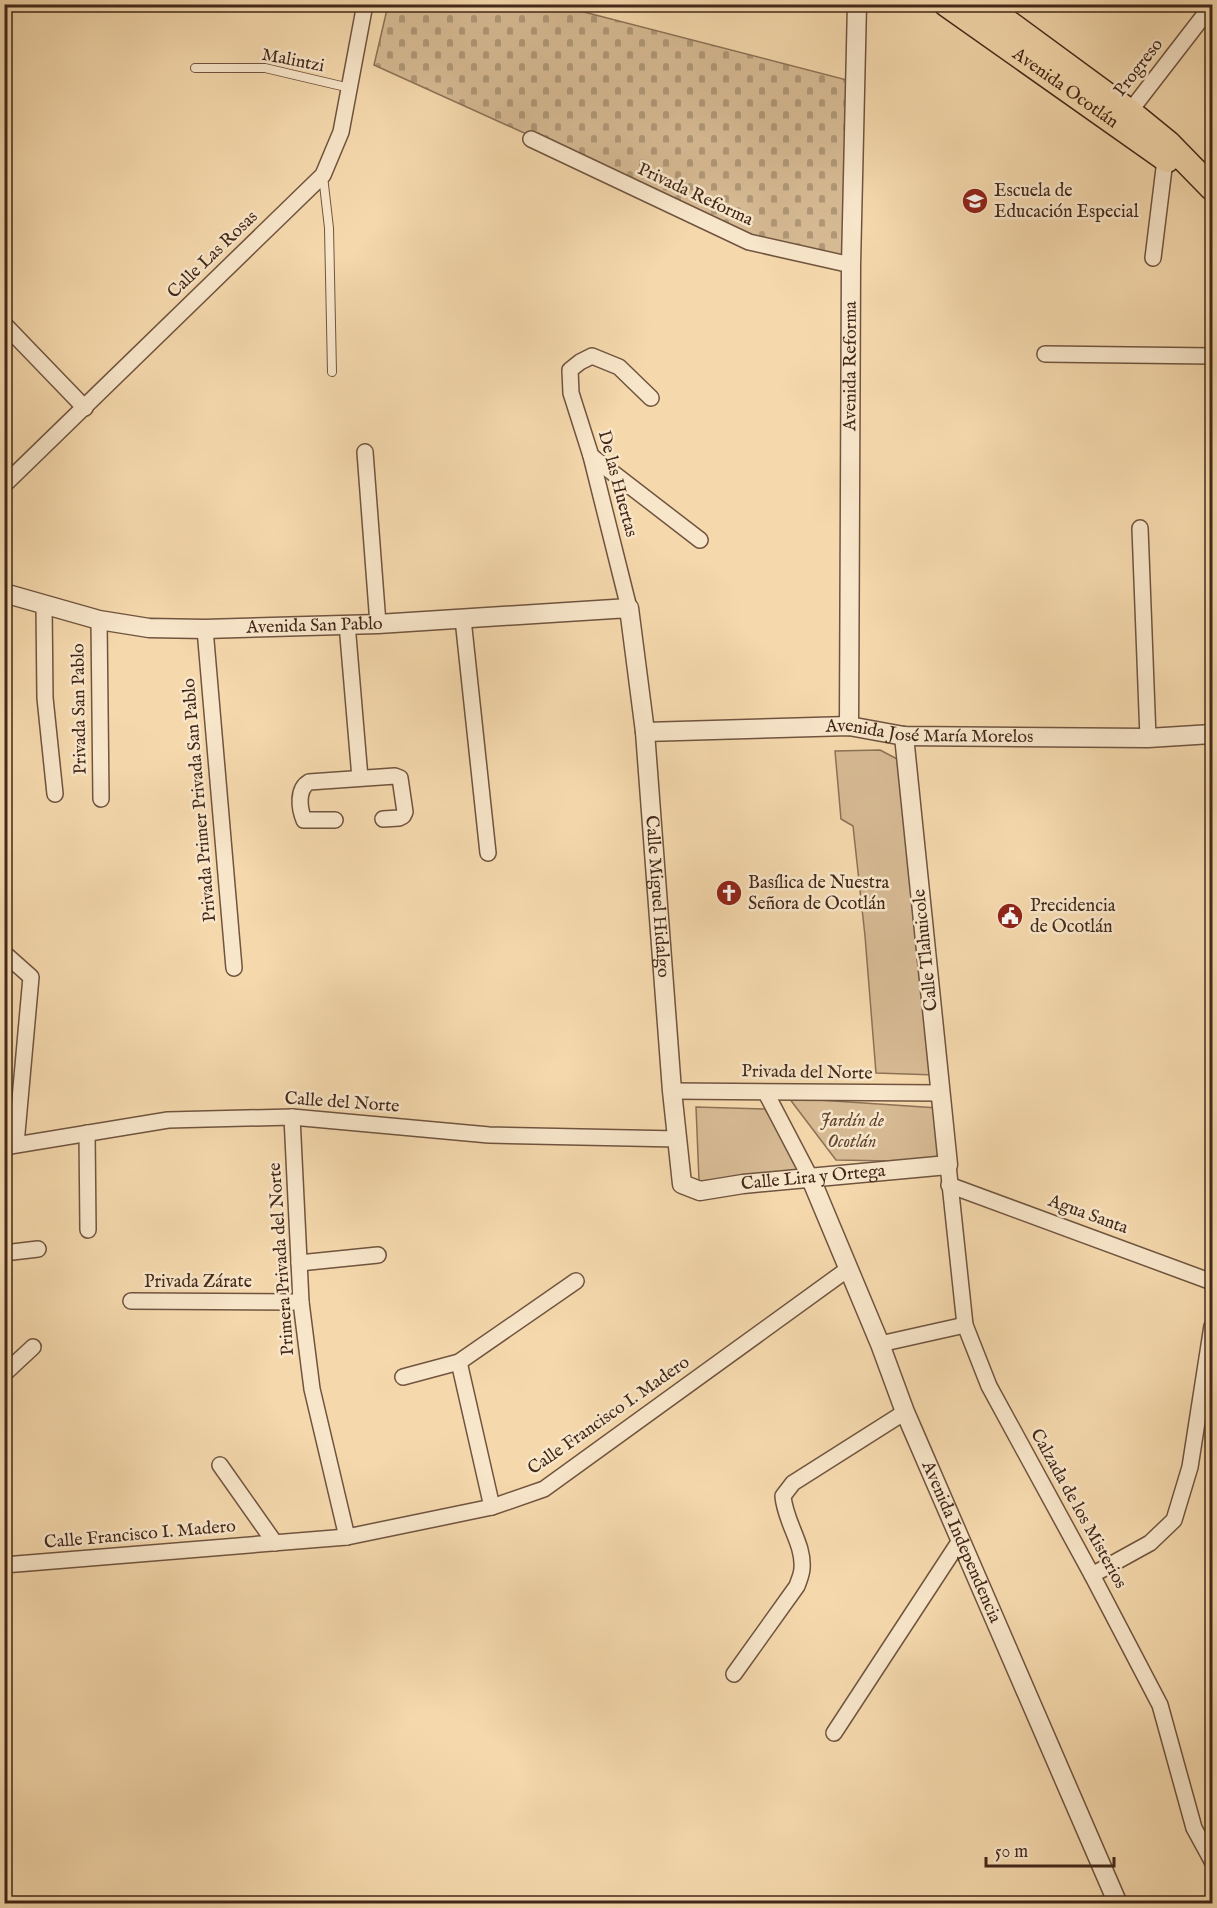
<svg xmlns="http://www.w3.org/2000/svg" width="1217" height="1908" font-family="'IM FELL English',serif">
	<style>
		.cemetery { fill: url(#cemetery-stones); stroke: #8d7257; stroke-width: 1.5 }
		.park { fill: #d7bb94; stroke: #8d7257; stroke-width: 1.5 }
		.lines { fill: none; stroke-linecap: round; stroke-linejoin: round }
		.service-casing { stroke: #70543f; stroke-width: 10 }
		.minor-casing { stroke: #70543f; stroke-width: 18 }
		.tertiary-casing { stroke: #70543f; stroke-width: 21 }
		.primary-casing { stroke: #43281a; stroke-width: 27 }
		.service { stroke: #f8e6ca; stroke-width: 8 }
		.minor { stroke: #f8e6ca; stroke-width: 15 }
		.tertiary { stroke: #f8e6ca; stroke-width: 18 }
		.primary { stroke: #f5d9ad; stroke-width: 24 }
		.labels { text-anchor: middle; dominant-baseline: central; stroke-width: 5; stroke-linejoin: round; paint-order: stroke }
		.street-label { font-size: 18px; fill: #43281a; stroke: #f8e6ca }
		.poi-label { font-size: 18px; fill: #43281a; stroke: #f8e6ca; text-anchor: start }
		.park-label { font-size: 18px; font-style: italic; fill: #614532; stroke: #f8e6ca }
	</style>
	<defs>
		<pattern id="cemetery-stones" width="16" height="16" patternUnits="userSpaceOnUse" patternTransform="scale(1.5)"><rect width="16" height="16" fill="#d7bb94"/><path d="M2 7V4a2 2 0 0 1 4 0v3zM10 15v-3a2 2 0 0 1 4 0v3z" fill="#b09878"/></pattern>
	</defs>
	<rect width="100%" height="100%" fill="#f5d9ad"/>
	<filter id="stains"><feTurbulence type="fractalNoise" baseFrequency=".00333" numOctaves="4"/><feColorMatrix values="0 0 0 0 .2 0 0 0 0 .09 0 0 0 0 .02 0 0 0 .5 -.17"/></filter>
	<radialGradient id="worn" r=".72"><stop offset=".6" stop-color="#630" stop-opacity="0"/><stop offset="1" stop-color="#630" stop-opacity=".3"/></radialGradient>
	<polygon class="cemetery" points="553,4 847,80 844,258 754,237 374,65 388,5"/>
	<g class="park">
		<polygon points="880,750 901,761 935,1075 876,1073 865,936 853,826 841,819 835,751"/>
		<polygon points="789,1098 938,1108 946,1162 836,1160"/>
		<polygon points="696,1107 765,1109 799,1165 799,1174 699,1181"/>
	</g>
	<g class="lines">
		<g class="service-casing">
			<g id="service">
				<polyline points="195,68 265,68 350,88"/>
				<polyline points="323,176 329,228 332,372"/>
			</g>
		</g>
		<g class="minor-casing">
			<g id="minor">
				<polyline points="1124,119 1212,5"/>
				<polyline points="531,139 749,242 851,265"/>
				<polyline points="1153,258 1166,152"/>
				<polyline points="4,324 85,408"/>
				<polyline points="1045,354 1212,356"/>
				<polyline points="365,452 378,624"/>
				<polyline points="591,456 700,540"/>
				<polyline points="4,485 323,175 341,132 365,4"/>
				<polyline points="1140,528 1148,738"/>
				<polyline points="44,605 45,698 55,794"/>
				<polyline points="629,608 591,456 571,393 570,370 580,362 592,356 619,367 651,398"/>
				<polyline points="463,619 488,853"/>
				<polyline points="99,620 101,799"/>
				<polyline points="347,624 360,778"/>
				<polyline points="205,629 234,968"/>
				<path d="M335,820H304C299,808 297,789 309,782L395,776L400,778L405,812L403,816L399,818L383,819"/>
				<polyline points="4,953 31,977 16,1144"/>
				<polyline points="672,1091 941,1093"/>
				<polyline points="766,1093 811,1179"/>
				<polyline points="292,1117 301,1302 312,1389 347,1537"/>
				<polyline points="87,1133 88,1230"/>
				<polyline points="4,1147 168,1120 292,1117 489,1135 678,1139"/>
				<polyline points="948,1165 965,1325 989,1386 1092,1575 1160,1705 1194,1828 1212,1861"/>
				<polyline points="949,1185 1212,1282"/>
				<polyline points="4,1253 38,1249"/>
				<polyline points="299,1263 378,1255"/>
				<polyline points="131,1301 301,1302"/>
				<polyline points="880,1344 965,1325"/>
				<polyline points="459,1362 492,1507"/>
				<polyline points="4,1374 33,1347"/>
				<polyline points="403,1377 459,1362 576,1281"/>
				<polyline points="220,1465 275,1543"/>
				<polyline points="4,1565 347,1537 492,1507 544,1489 848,1269"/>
				<polyline points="1092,1575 1150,1543 1174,1520 1190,1467 1212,1326"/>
				<path d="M734,1674L797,1586C799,1580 802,1574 802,1568C804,1544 785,1522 783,1496L793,1483L905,1412"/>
				<polyline points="834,1733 961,1539"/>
			</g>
		</g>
		<g class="tertiary-casing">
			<g id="tertiary">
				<path id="s1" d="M4,593L99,620L149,628L205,629L378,624L629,608L645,732L672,1091L682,1184L700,1191L743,1184L948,1165L904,736"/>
				<path id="s2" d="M849,726L851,265L857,4"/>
				<path id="s3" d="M645,732L849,726L904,736L1148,738L1212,734"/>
				<path id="s4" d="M811,1179L880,1344L905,1412L1118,1904"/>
			</g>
		</g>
		<g class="primary-casing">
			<g id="primary">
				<path id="s5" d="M946,4L1167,160"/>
				<polyline points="983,4 1130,112 1168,143 1212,188"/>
			</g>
		</g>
		<use href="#service" class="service"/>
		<use href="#minor" class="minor"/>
		<use href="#tertiary" class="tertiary"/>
		<use href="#primary" class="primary"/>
	</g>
	<defs>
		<g id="school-disc" transform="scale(1.35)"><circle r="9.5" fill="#8f2418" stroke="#f8e6ca"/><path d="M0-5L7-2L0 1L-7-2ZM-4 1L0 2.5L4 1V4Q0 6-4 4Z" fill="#fff"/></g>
		<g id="church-disc" transform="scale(1.35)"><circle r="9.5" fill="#8f2418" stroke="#f8e6ca"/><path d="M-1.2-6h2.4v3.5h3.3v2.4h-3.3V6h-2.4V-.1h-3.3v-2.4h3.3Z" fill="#fff"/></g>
		<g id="civic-disc" transform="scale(1.35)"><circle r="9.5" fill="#8f2418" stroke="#f8e6ca"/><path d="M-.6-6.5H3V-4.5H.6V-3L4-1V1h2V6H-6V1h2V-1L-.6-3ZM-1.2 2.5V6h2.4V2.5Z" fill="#fff"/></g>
	</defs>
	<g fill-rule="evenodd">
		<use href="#school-disc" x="975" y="201"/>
		<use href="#church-disc" x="729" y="893"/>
		<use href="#civic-disc" x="1010" y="916"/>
	</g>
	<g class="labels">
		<g class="street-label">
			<text transform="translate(293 61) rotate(11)">Malintzi</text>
			<text transform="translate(1139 68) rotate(-52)">Progreso</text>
			<text stroke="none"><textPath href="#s5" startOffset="146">Avenida Ocotlán</textPath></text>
			<text transform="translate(695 195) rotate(25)">Privada Reforma</text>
			<text transform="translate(213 255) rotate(-44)">Calle Las Rosas</text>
			<text stroke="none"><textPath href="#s2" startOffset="360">Avenida Reforma</textPath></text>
			<text transform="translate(617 484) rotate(75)">De las Huertas</text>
			<text stroke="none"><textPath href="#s1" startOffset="315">Avenida San Pablo</textPath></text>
			<text transform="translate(80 709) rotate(-91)">Privada San Pablo</text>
			<text stroke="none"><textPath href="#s3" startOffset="285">Avenida José María Morelos</textPath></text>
			<text transform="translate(200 800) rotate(-95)">Privada Primer Privada San Pablo</text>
			<text stroke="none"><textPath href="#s1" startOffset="920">Calle Miguel Hidalgo</textPath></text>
			<text transform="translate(926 950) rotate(-96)">Calle Tlahuicole</text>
			<text transform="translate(807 1073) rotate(1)">Privada del Norte</text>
			<text transform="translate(342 1103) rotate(4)">Calle del Norte</text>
			<text stroke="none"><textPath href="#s1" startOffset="1342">Calle Lira y Ortega</textPath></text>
			<text transform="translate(1088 1215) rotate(20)">Agua Santa</text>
			<text transform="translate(282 1259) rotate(-94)">Primera Privada del Norte</text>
			<text x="198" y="1282">Privada Zárate</text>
			<text transform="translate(609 1416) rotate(-35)">Calle Francisco I. Madero</text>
			<text transform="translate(1078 1509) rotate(61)">Calzada de los Misterios</text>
			<text transform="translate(140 1535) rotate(-5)">Calle Francisco I. Madero</text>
			<text stroke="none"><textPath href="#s4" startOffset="393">Avenida Independencia</textPath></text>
		</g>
		<g class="poi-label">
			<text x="994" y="191">Escuela de<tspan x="994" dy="21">Educación Especial</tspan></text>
			<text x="748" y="883">Basílica de Nuestra<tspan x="748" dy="21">Señora de Ocotlán</tspan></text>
			<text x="1030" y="906">Precidencia<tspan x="1030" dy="21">de Ocotlán</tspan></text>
		</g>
		<g class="park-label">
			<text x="852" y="1121">Jardín de<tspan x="852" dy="21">Ocotlán</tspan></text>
		</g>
	</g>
	<rect width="1217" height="1908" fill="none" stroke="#f5d9ad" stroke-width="24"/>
	<rect x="6" y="6" width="1205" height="1896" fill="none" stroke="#43281a" stroke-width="3"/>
	<rect x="12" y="12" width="1193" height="1884" fill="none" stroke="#43281a" stroke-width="1.5"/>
	<path d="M986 1857v9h128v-9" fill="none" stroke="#43281a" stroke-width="3"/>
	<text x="995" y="1857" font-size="18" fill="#43281a" stroke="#f8e6ca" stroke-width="4.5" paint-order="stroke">50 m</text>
	<rect width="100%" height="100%" filter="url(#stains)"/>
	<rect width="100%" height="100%" fill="url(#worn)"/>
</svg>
